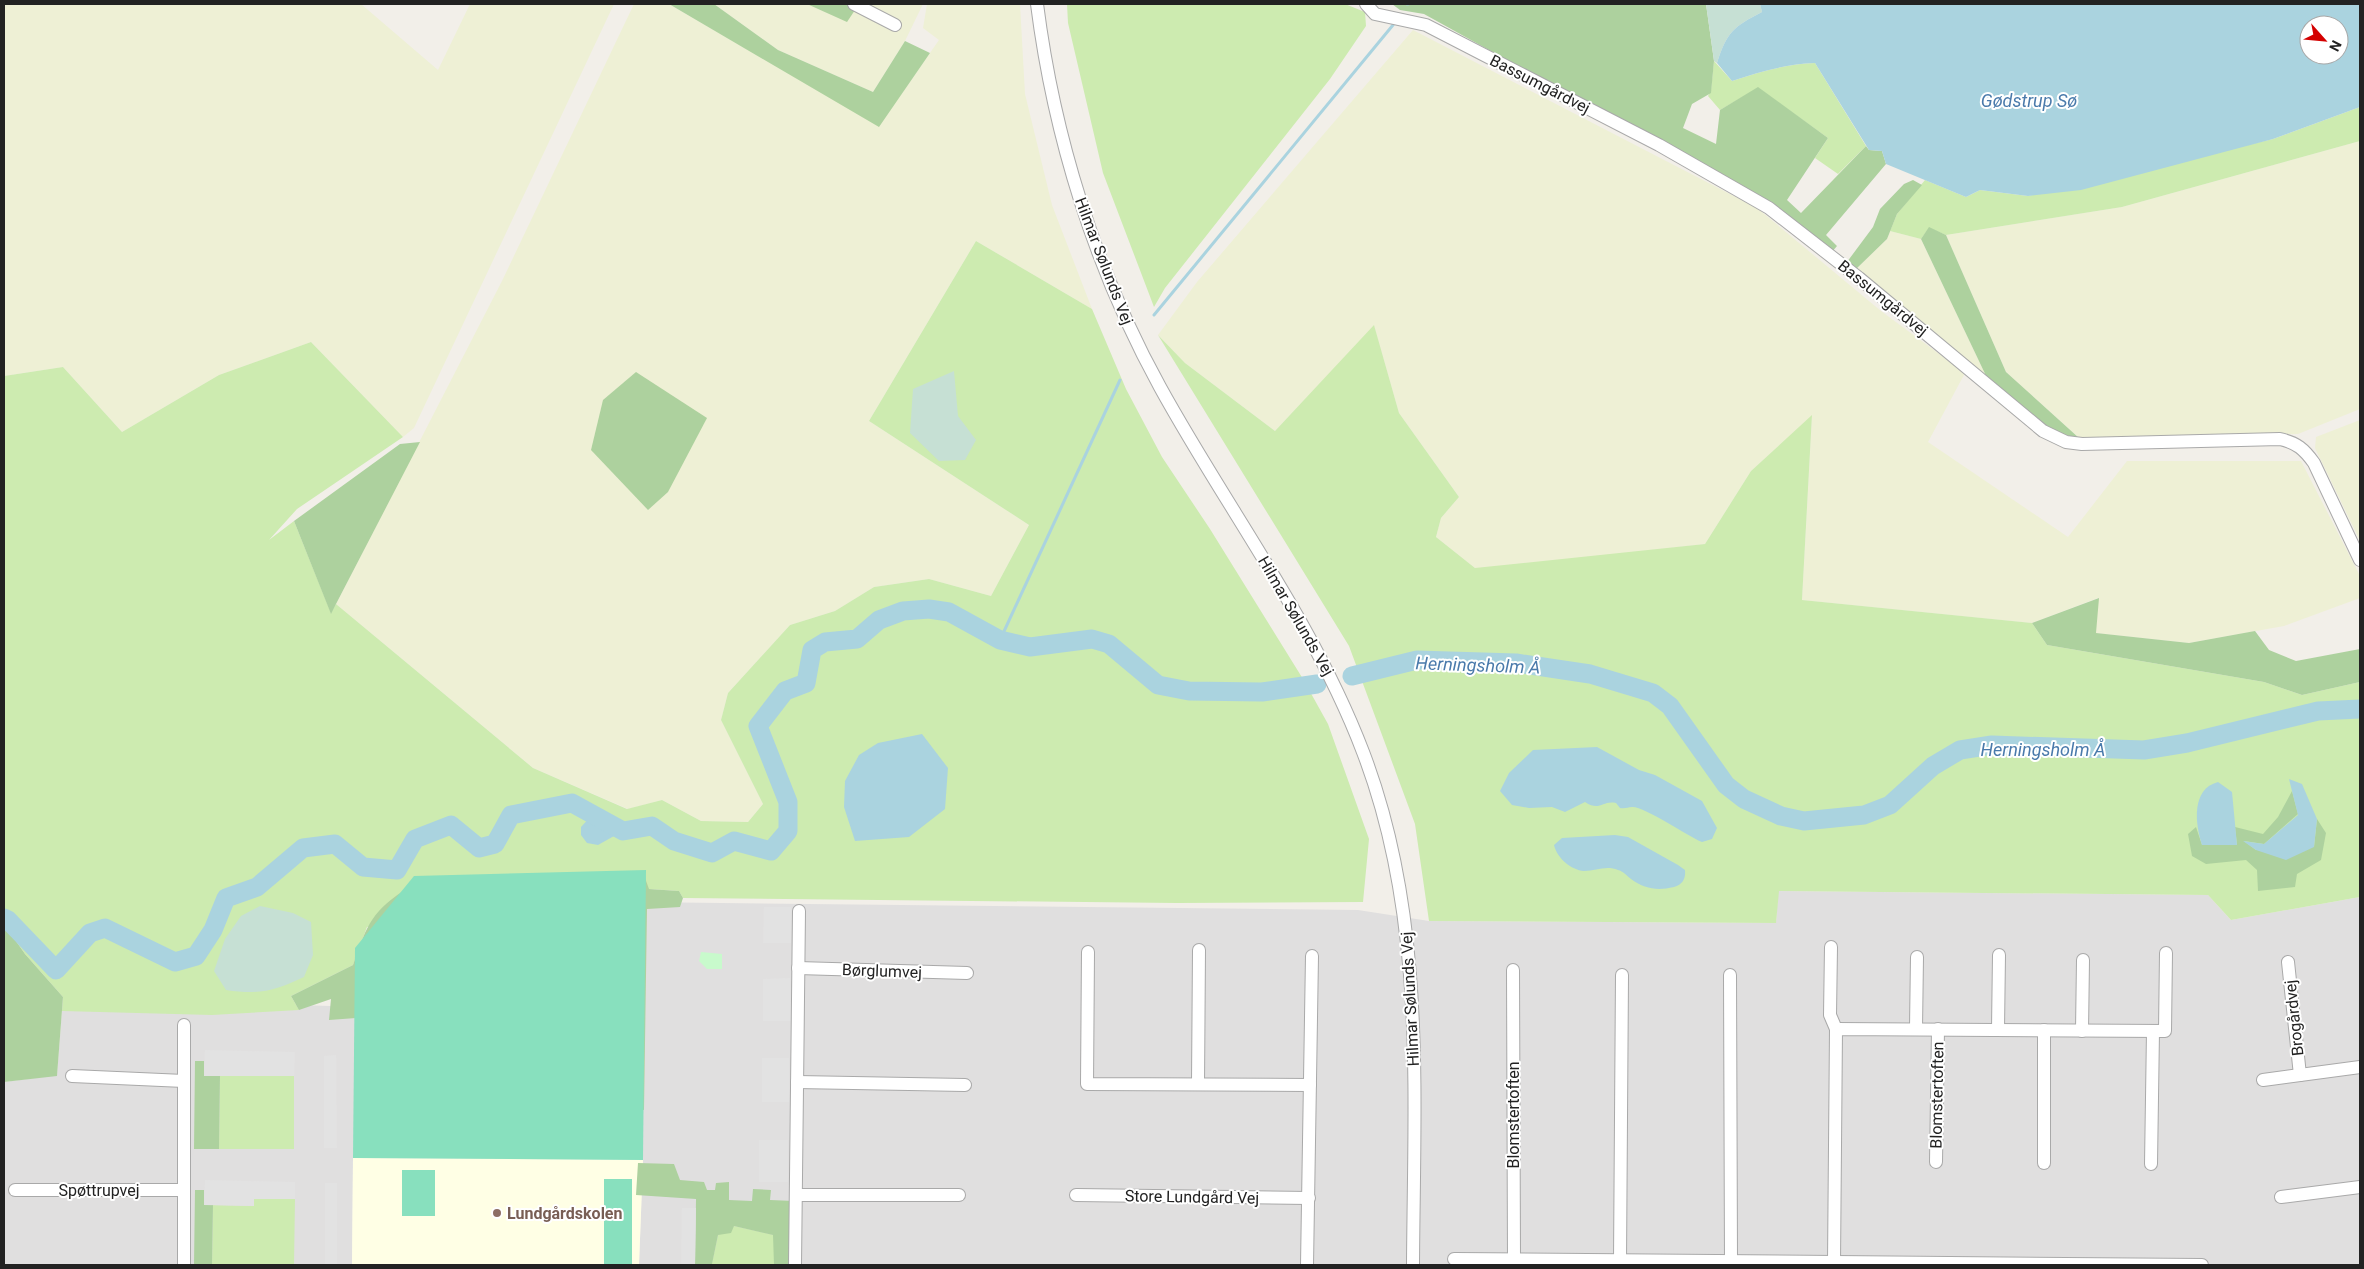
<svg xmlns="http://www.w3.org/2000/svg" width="2364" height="1269" font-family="Roboto,sans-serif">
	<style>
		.residential { fill: #e0dfdf }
		.education { fill: #ffffe5 }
		.farmland { fill: #eef0d5 }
		.grass { fill: #cdebb0 }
		.forest { fill: #add19e }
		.wetland { fill: #c6e0d4 }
		.park { fill: #c8facc }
		.pitch { fill: #88e0be }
		.parking { fill: #e2e2e2 }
		.water { fill: #aad3df; fill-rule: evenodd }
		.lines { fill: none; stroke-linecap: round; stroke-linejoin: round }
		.stream { stroke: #aad3df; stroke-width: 3 }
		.river { stroke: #aad3df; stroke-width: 19 }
		.minor-casing { stroke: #a9a9a9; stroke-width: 14 }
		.minor { stroke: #fff; stroke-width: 12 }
		.education-dot { fill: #8d6e63; stroke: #fff; stroke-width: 2 }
		.labels { text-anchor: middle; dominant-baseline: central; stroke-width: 4; stroke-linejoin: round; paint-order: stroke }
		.street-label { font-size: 16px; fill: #222; stroke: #fff }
		.education-label { font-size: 16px; font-weight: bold; fill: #785e54; stroke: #fff; text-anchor: start }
		.water-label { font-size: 18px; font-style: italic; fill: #4a7aab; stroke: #fff }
	</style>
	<rect width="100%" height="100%" fill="#f2efe9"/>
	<g class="residential">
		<polygon points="1778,891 2208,895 2231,920 2360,897 2360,1265 639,1265 643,1160 637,902 1358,910 1429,921 1776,923"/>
		<polygon points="63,997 360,1007 353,1158 352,1265 4,1265 4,1082 57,1075"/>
	</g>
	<polygon class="education" points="353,1158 643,1160 639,1265 352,1265"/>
	<g class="farmland">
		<polygon points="4,4 361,4 438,70 470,4 614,4 414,428 403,437 311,342 219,375 122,432 63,367 4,376"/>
		<polygon points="634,4 669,4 879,126 939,40 923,28 927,4 1020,4 1025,94 1052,205 1092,309 976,241 869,421 1029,525 991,596 929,579 874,587 835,611 790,625 728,693 721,720 763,804 748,822 701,821 662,800 628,809 533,768 336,604 502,281"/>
		<polygon points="714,4 923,4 905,41 873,92 778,50"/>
		<polygon points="1413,30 1757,208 1881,311 1965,373 1928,442 2068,537 2127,461 2301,461 2360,576 2360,598 2284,626 2189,643 2095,633 2098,598 2032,623 1802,600 1812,416 1751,471 1705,544 1498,568 1475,568 1436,537 1441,518 1459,497 1399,413 1374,326 1275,431 1185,363 1158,335 1197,282"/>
		<polygon points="2360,141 2360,409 2298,434 2079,438 2006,372 1946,235 2122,207"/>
		<polygon points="1890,231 1921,239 1988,380 1855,270 1887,239"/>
		<polygon points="2360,420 2360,541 2315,448 2316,437"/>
	</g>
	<g class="grass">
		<polygon points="1067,4 1345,4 1365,12 1366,26 1330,79 1165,288 1154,307 1103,173 1068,23"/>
		<path d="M1714,61L1732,81C1759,72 1786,64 1815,63L1866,146L1838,174L1815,158L1828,138L1758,88L1720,110L1708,96L1711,90Z"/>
		<polygon points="2360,107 2360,141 2122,207 1946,235 1929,228 1921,239 1890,231 1897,214 1925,180 1966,197 1980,190 2028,196 2273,139"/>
		<polygon points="976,241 1092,309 1126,389 1162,457 1210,529 1303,679 1328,724 1369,839 1363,902 1177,903 683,898 679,891 649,889 367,927 353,965 291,996 299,1010 212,1015 62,1011 63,997 25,954 4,924 4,376 63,367 122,432 219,375 311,342 403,437 297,509 269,540 294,521 331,613 336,604 533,768 627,809 662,800 701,821 748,822 763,804 721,720 728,693 790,625 835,611 874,587 929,579 991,596 1029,525 869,421"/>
		<polygon points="1374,325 1399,413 1459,497 1441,518 1436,537 1475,568 1705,544 1751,471 1812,415 1802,600 2032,623 2047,645 2264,682 2302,695 2360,682 2360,897 2231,920 2208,895 1779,891 1776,923 1429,921 1415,824 1349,646 1158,335 1185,363 1275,431"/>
		<polygon points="220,1076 294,1076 294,1149 219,1149"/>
		<polygon points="254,1199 295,1199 294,1265 212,1265 213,1205 253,1206"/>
		<polygon points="734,1226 774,1235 774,1265 707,1265 712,1263 718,1235"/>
	</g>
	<g class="forest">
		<polygon points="669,4 714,4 778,50 873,92 905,41 930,53 879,127"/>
		<polygon points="807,4 859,4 847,22"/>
		<polygon points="1392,4 1706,4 1714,61 1711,93 1692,104 1683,128 1716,144 1720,110 1758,87 1828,138 1787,200 1801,213 1866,146 1869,150 1882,151 1886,164 1826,235 1837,246 1831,253 1780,211 1424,14 1400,10"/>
		<polygon points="1913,180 1922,185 1897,214 1887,239 1855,270 1847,262 1873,227 1880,209 1904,184"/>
		<polygon points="1929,227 1946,235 2006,372 2079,438 2051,432 1988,380 1921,239"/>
		<polygon points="636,372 707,418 668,492 648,510 591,450 603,400"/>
		<polygon points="420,442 336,604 331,614 294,521 400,444"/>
		<polygon points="2099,598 2096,633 2189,643 2255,631 2269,650 2296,661 2360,649 2360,682 2302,695 2264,682 2047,645 2032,623"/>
		<polygon points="2292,791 2298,814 2264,844 2244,841 2256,850 2314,847 2317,819 2326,833 2321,860 2297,874 2295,887 2258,891 2257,870 2246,860 2206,864 2192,856 2188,834 2196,827 2202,845 2237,845 2235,827 2263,834 2278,817"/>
		<polygon points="645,878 649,889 679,891 683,898 680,907 647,909 644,1110 630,1108"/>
		<path d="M411,886L356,1018L329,1020L331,999L299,1010L291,996L353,965C368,923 371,911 411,886Z"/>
		<polygon points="4,924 25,954 63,997 57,1076 4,1082"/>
		<polygon points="195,1061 204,1061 204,1076 220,1076 219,1149 194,1149"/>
		<polygon points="638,1163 674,1164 680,1180 704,1182 707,1190 715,1190 716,1183 729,1182 729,1200 752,1201 753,1189 771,1190 770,1200 794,1201 794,1265 774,1265 773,1235 734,1226 731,1233 718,1235 712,1264 695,1265 696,1199 636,1195"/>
		<polygon points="195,1190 204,1190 204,1205 213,1205 212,1265 194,1265"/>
	</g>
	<g class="wetland">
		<path d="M1706,4H1760L1762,12C1733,27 1727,32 1717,63L1714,61Z"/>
		<polygon points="954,371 958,416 976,440 965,460 939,461 910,433 913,389"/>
		<path d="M260,906L293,913L311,922L313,955L304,977C274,991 259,995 226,990L214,971L225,939L241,916Z"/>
	</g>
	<polygon class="park" points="701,952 722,954 722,969 707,969 699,961"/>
	<g class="pitch">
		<polygon points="646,870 643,1160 353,1158 355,948 414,876"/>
		<rect x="402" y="1170" width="33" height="46"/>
		<rect x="604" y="1179" width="28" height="86"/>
	</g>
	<g class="parking">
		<polygon points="764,907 791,907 791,943 763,943"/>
		<polygon points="790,978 791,1021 763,1021 763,979"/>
		<polygon points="205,1050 295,1052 294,1076 204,1076"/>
		<polygon points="336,1055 337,1148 324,1148 324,1056"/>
		<rect x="762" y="1058" width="27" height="44"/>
		<rect x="759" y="1140" width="29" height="42"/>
		<polygon points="205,1180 295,1182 295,1199 254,1199 254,1206 204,1205"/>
		<rect x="325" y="1183" width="12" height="82"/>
		<polygon points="682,1208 696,1208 695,1265 681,1265"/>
	</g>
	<g class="water">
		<path d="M1760,4H2360V107L2273,139L2081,190L2028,196L1980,190L1966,197L1886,164L1882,151L1869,150L1815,63C1786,64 1759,72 1732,81L1717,63C1727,32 1733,27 1762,12ZM2309,25H2339V55H2309Z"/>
		<polygon points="922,734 948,768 945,809 909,837 855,841 844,807 845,781 859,755 878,743"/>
		<path d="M1597,747L1639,770L1655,775L1702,801L1717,828L1712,839L1702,842C1687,836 1644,806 1632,807C1628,807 1625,809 1620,808L1616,803C1602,800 1600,812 1585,802L1565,812L1552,807L1529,808L1512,805L1500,791L1509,773L1533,750Z"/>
		<polygon points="2289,779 2302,784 2317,819 2314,847 2286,860 2256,850 2243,841 2264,844 2298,815"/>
		<path d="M2218,782L2232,792L2237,845H2202C2195,824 2191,789 2218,782Z"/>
		<polygon points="593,814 623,831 598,845 587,843 581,835 581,827"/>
		<path d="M1615,835L1628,837L1678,865L1685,870C1686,879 1682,885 1674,887C1657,891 1645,889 1631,879C1627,876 1623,871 1618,870C1606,865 1596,871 1584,871C1571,870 1557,858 1554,845L1562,838Z"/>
	</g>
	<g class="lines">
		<g class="stream">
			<polyline points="1407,4 1408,4"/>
			<polyline points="1154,315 1393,25"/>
			<polyline points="1000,640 1120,380"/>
		</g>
		<g class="river">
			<polyline points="1352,676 1417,660 1516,663 1590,674 1653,693 1670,706 1726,785 1744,799 1781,816 1804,821 1864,815 1890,805 1933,766 1960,750 1992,745 2144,750 2187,743 2318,711 2360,709"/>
			<polyline points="4,918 8,920 56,970 90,933 105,928 175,962 196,956 213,930 226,898 257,887 303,848 335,844 363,867 397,870 415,839 451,825 479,848 495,844 511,815 572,803 623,831 652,826 674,841 712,853 734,841 771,851 788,831 788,802 758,726 785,691 806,683 812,650 825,642 857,639 879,620 903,611 929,609 949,612 1000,640 1030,647 1092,639 1109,644 1158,685 1189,691 1262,692 1317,684"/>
		</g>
		<g class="minor-casing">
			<g id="minor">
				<polyline points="854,4 895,25"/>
				<path d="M1037,4C1054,137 1095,269 1160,387C1227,509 1313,621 1363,752C1426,916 1414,1092 1413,1265"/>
				<path d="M1366,4L1375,14L1426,25L1659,145L1769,208L1859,278L2043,431L2066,442L2082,444L2280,439C2297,443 2304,449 2314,463L2360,560"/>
				<polyline points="1831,947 1830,1015 1836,1029"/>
				<polyline points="1088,952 1087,1084 1310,1085"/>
				<polyline points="2288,962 2300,1075"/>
				<polyline points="798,968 967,973"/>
				<polyline points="1513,970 1514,1260"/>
				<polyline points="1730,975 1731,1261"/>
				<polyline points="1916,1028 1917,957"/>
				<polyline points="1998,1029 1999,955"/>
				<polyline points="2082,1031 2083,960"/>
				<polyline points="72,1076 184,1081"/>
				<polyline points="2263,1080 2360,1067"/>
				<polyline points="797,1082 965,1085"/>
				<polyline points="1198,1084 1199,950"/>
				<polyline points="1936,1162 1938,1029"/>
				<polyline points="2044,1163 2044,1030"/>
				<polyline points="2151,1164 2153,1031"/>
				<polyline points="15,1190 184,1190"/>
				<polyline points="796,1195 959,1195"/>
				<polyline points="1076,1195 1309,1198"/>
				<polyline points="2281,1197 2360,1187"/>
				<polyline points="1454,1259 2202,1265"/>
				<polyline points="1620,1261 1622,975"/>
				<polyline points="1834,1262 1836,1029 2165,1031 2166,953"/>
				<polyline points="184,1265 184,1025"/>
				<polyline points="795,1265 799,911"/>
				<polyline points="1307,1265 1312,956"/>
			</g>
		</g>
		<use href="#minor" class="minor"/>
	</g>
	<circle class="education-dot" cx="497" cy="1213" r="5"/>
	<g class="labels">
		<g class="street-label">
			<text transform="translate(1540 84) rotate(27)">Bassumgårdvej</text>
			<text transform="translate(1104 261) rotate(69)">Hilmar Sølunds Vej</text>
			<text transform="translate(1883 298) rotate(39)">Bassumgårdvej</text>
			<text transform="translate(1296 616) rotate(60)">Hilmar Sølunds Vej</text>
			<text transform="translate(882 971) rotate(2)">Børglumvej</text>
			<text transform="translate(1410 999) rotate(-93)">Hilmar Sølunds Vej</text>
			<text transform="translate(2294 1018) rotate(-96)">Brogårdvej</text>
			<text transform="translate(1937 1095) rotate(-89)">Blomstertoften</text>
			<text transform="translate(1513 1115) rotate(-90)">Blomstertoften</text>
			<text x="99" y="1190">Spøttrupvej</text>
			<text transform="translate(1192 1197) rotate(1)">Store Lundgård Vej</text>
		</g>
		<g class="education-label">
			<text x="507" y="1213">Lundgårdskolen</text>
		</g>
		<g class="water-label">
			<text x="2029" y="100">Gødstrup Sø</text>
			<text transform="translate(1478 665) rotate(2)">Herningsholm Å</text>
			<text x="2043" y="749">Herningsholm Å</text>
		</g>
	</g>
	<rect width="2364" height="1269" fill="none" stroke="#222222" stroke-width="10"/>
	<g transform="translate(2324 40) rotate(117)"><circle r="24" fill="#ffffff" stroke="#a7a7a7"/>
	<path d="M0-4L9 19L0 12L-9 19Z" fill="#d40000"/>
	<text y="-8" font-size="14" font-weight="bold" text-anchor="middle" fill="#222222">N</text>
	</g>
</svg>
